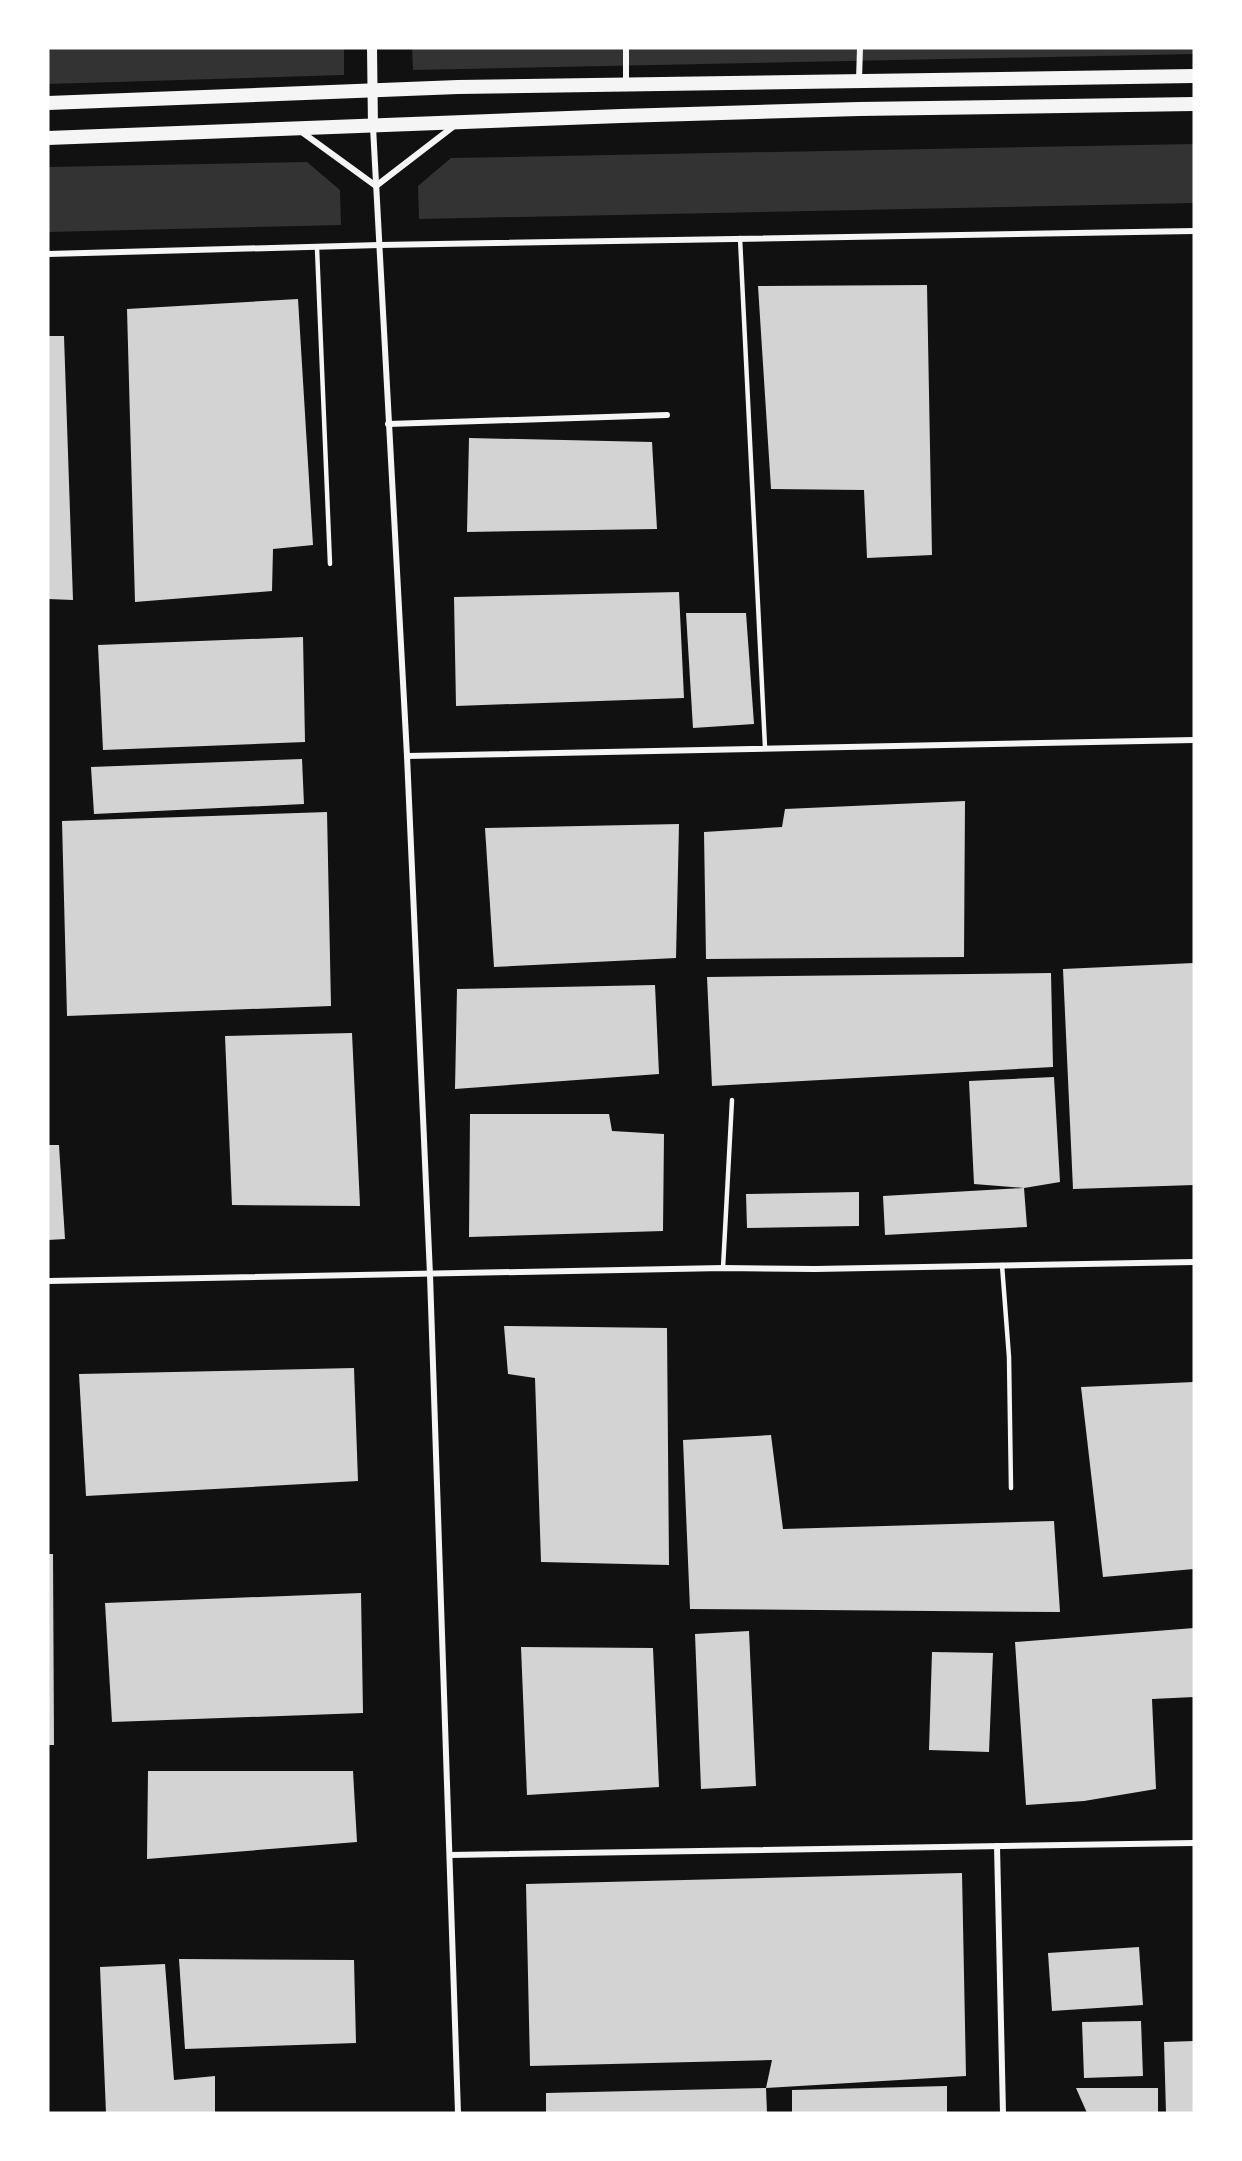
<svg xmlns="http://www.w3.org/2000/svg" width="1242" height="2161" font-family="'Roboto Condensed',sans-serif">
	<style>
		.water { fill: #333 }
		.building { fill: #d3d3d3 }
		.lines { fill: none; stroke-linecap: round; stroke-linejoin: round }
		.service { stroke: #f5f5f5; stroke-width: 4.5 }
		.minor { stroke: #f5f5f5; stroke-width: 6 }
		.tertiary { stroke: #f5f5f5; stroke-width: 10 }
		.primary { stroke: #f5f5f5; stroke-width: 14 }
	</style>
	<rect width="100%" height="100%" fill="#111"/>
	<g class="water">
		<polygon points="48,48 344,48 344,75 48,84"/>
		<polygon points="412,48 1194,48 1194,54 413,70"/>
		<polygon points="1194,144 1194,203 419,219 418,186 451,158"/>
		<polygon points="307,162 340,190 341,225 48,232 48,167"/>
	</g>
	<g class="building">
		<polygon points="927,285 932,555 867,558 864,490 771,489 758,286"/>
		<polygon points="298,299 313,545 273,549 272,591 135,602 127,309"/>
		<polygon points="48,336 64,336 73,600 48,599"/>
		<polygon points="469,438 652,442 657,529 467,532"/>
		<polygon points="679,592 684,698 456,706 454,597"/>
		<polygon points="686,613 746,613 754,724 693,728"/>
		<polygon points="303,637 305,742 103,750 98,645"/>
		<polygon points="302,759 304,804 94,814 91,767"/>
		<polygon points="965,801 964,957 706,959 704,832 782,827 785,809"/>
		<polygon points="327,812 331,1006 67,1016 62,821"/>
		<polygon points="679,824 676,958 494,967 485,828"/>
		<polygon points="1194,963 1194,1185 1073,1189 1063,969"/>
		<polygon points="1051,973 1053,1067 712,1086 707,977"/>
		<polygon points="655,985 659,1074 455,1089 457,989"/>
		<polygon points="352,1033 360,1206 232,1205 225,1036"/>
		<polygon points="1054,1077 1060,1182 1024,1188 1027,1227 885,1235 883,1196 1024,1188 974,1184 969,1081"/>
		<polygon points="470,1114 609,1114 612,1131 664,1134 663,1231 469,1237"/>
		<polygon points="48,1145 59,1145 65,1239 48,1240"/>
		<polygon points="859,1192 859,1226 747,1228 746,1194"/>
		<polygon points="504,1326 667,1328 669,1565 541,1562 535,1378 508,1374"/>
		<polygon points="354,1368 358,1481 86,1496 79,1374"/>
		<polygon points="1194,1382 1194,1569 1103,1577 1081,1387"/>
		<polygon points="771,1435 783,1529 1054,1521 1060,1612 690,1609 683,1440"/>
		<polygon points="48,1554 53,1554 54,1745 48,1745"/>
		<polygon points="361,1593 363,1713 112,1722 105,1603"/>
		<polygon points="1194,1628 1194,1697 1152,1699 1156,1789 1084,1801 1026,1805 1015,1642"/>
		<polygon points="749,1631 756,1786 701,1789 695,1634"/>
		<polygon points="521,1647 653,1648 659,1787 527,1795"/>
		<polygon points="932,1652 993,1653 989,1752 929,1750"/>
		<polygon points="148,1771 353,1771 357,1842 147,1859"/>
		<polygon points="962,1873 966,2076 766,2088 772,2060 530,2066 526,1884"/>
		<polygon points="1139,1947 1143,2005 1052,2011 1048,1953"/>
		<polygon points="179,1959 354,1960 356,2043 185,2049"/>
		<polygon points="165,1964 174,2080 215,2076 215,2113 106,2113 100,1967"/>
		<polygon points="1141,2021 1143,2076 1084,2078 1082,2022"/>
		<polygon points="1194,2041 1194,2113 1166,2113 1164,2042"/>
		<polygon points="947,2086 947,2113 792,2113 792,2090"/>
		<polygon points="766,2088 767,2113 546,2113 546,2093"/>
		<polygon points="1076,2088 1158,2088 1158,2113 1087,2113"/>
	</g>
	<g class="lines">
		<g class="service">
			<polyline points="740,238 765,747"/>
			<polyline points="317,248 330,564"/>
			<polyline points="1002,1265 1009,1357 1011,1488"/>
			<polyline points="723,1268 732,1100"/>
		</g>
		<g class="minor">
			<polyline points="626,48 626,83"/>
			<polyline points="859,80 860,48"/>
			<polyline points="373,127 407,756 430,1275 458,2113"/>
			<polyline points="299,130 376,186 454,126"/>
			<polyline points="48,254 380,245 1194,231"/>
			<polyline points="388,424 667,415"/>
			<polyline points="407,756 1194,740"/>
			<polyline points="48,1281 723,1268 815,1269 1194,1262"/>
			<polyline points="997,1846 1003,2113"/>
			<polyline points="450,1855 1194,1843"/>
		</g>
		<polyline class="tertiary" points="372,48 373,127"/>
		<g class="primary">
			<polyline points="48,103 458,87 1194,76"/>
			<polyline points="48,138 621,116 859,109 1194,104"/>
		</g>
	</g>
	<rect width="1242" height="2161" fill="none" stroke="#ffffff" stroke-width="99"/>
</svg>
